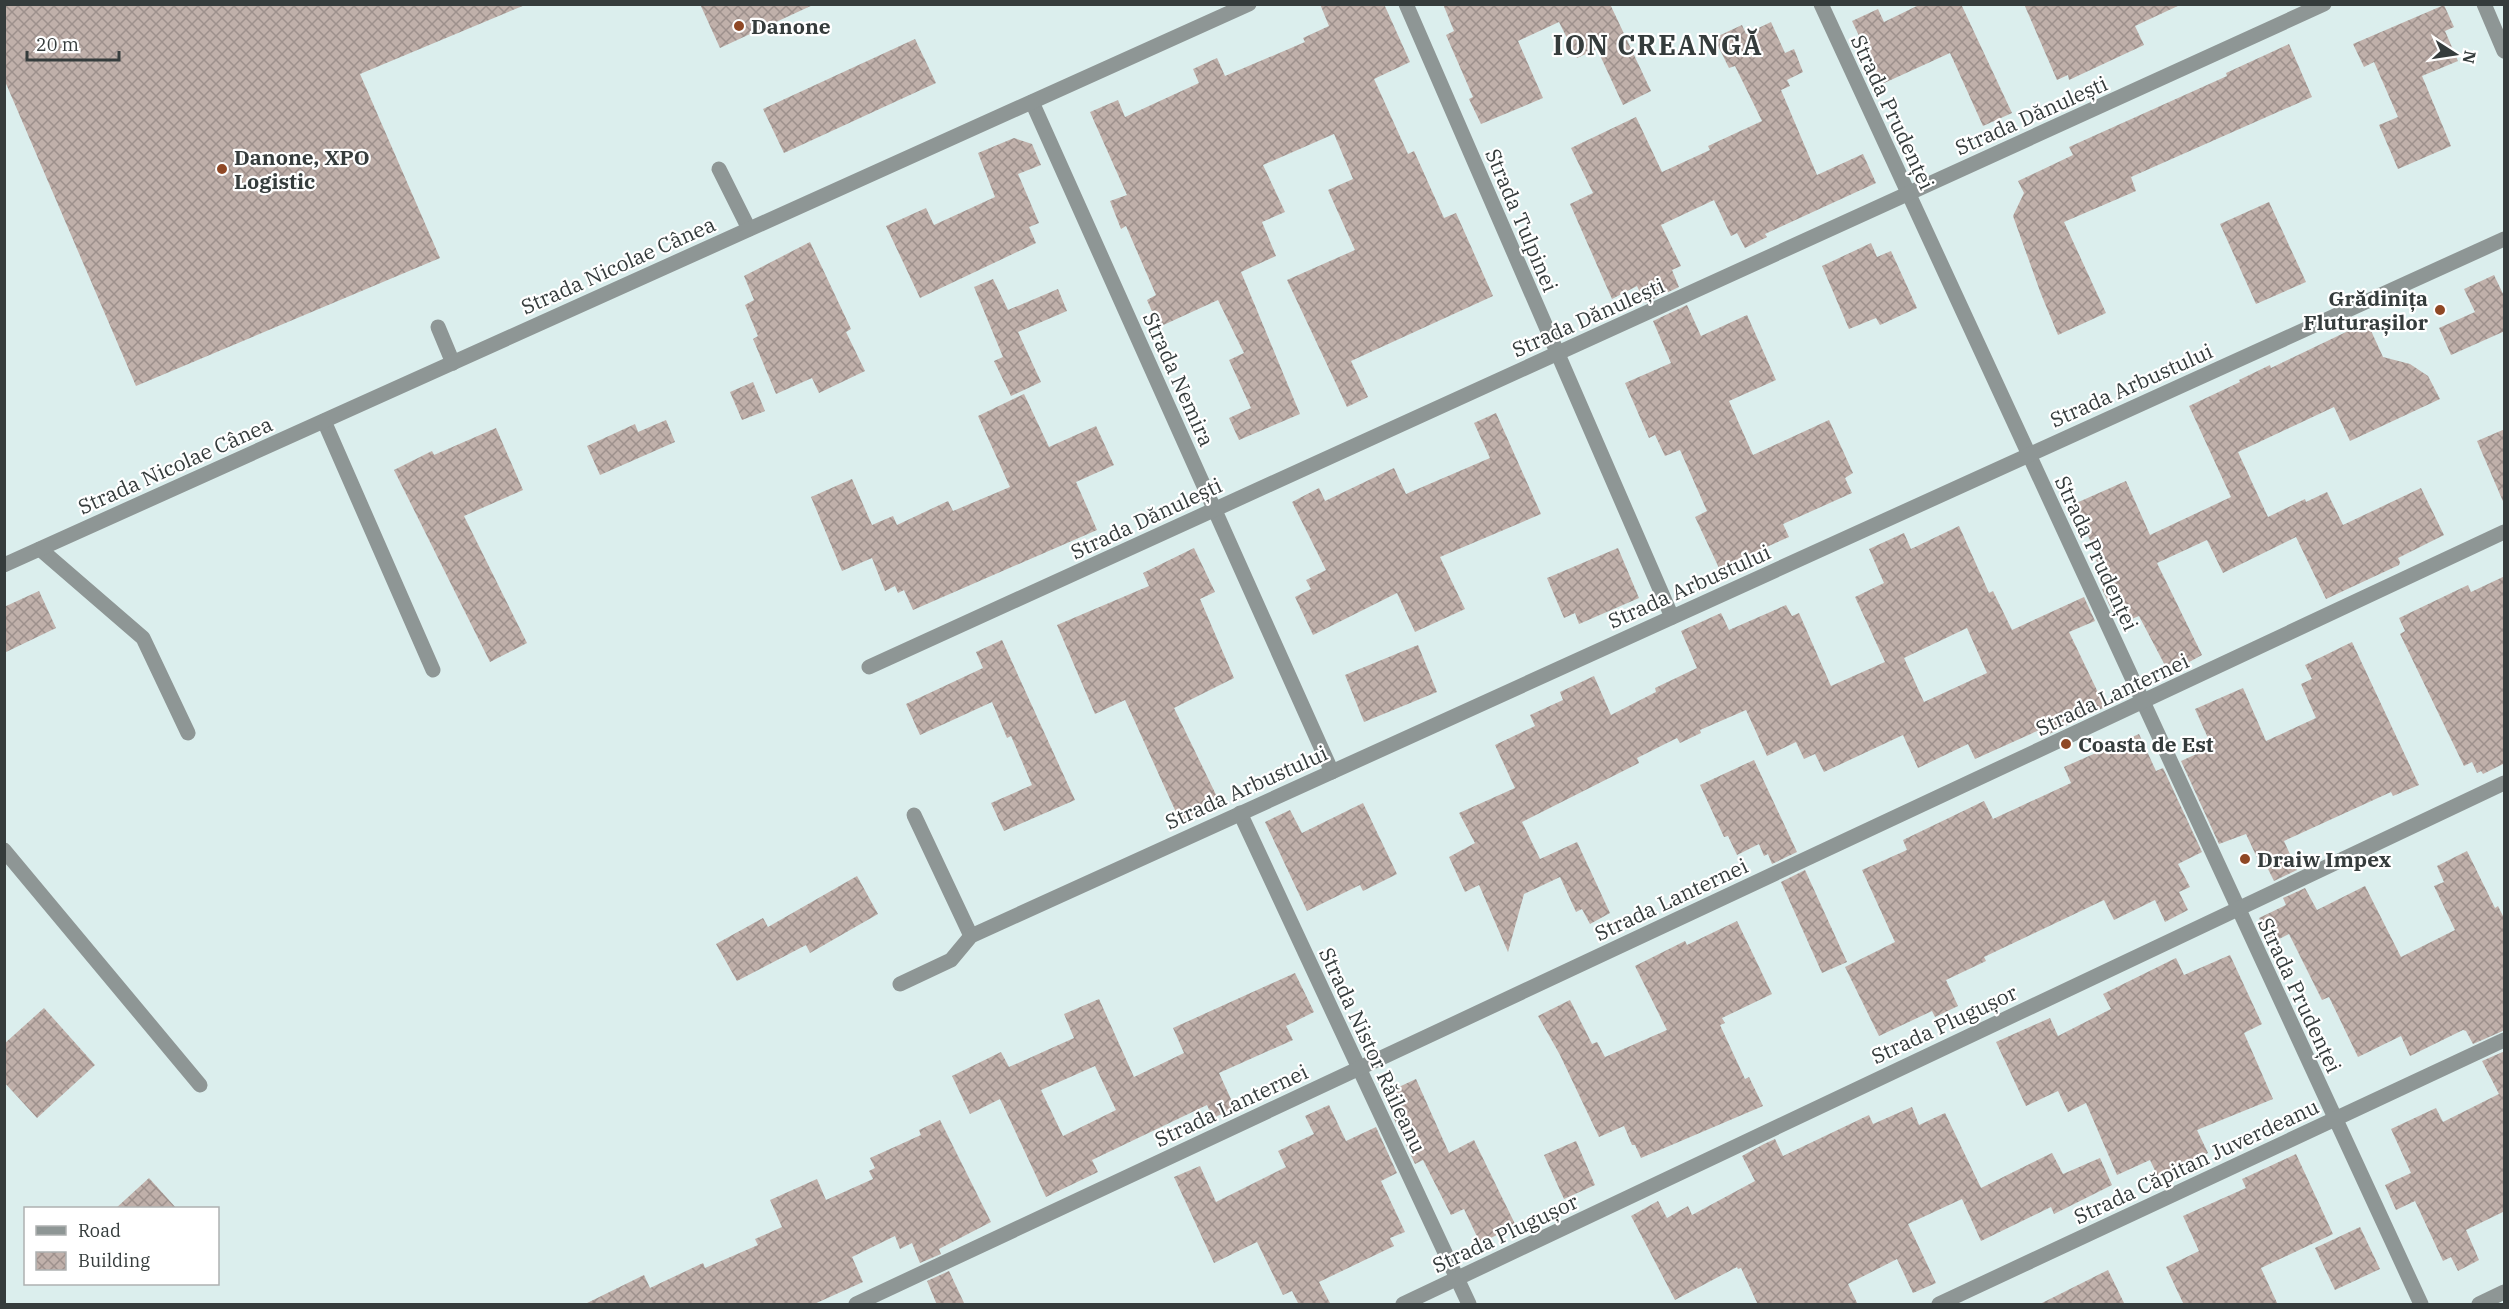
<svg xmlns="http://www.w3.org/2000/svg" width="2509" height="1309" font-family="'IBM Plex Serif',serif">
	<style>
		.building { fill: url(#building-cross-hatch); fill-rule: evenodd }
		.lines { fill: none; stroke-linecap: round; stroke-linejoin: round }
		.minor { stroke: #8e9695; stroke-width: 15 }
		.poi-dot { fill: #8f4825; stroke: #fff; stroke-width: 2 }
		.labels { text-anchor: middle; dominant-baseline: central; stroke-width: 4.5; stroke-linejoin: round; paint-order: stroke }
		.poi-label { font-size: 21px; font-weight: bold; fill: #353c3c; stroke: #fff; text-anchor: start }
		.street-label { font-size: 21px; fill: #353c3c; stroke: #fff }
		.district-label { font-size: 27px; font-weight: bold; letter-spacing: 1.5px; fill: #353c3c; stroke: #fff }
	</style>
	<defs>
		<pattern id="building-cross-hatch" width="8" height="8" patternUnits="userSpaceOnUse" patternTransform="scale(1.5)"><rect width="8" height="8" fill="#c0b0aa"/><path d="M0 0l8 8M0 8l8-8" fill="none" stroke="#9d908c"/></pattern>
	</defs>
	<rect width="100%" height="100%" fill="#dbeeed"/>
	<g class="building">
		<polygon points="4,4 525,4 525,5 360,74 440,258 136,386 4,79"/>
		<polygon points="700,4 815,4 720,48"/>
		<polygon points="1320,4 1384,4 1410,62 1374,79 1408,154 1414,151 1444,218 1456,213 1493,296 1351,361 1368,397 1347,407 1287,280 1355,250 1328,190 1353,179 1334,134 1263,165 1285,212 1262,222 1276,256 1241,272 1300,414 1239,440 1229,418 1251,408 1229,360 1244,353 1218,300 1159,327 1147,300 1156,295 1126,226 1121,229 1110,201 1127,195 1090,112 1118,100 1125,117 1199,83 1193,69 1217,58 1225,76 1305,42 1303,38 1329,26"/>
		<polygon points="1443,4 1610,4 1651,91 1623,105 1597,49 1577,58 1559,22 1518,41 1543,98 1481,124 1469,99 1473,97 1446,35 1454,31"/>
		<polygon points="1921,4 1961,4 2012,113 1983,126 1950,53 1882,84 1852,21 1878,9 1884,22"/>
		<polygon points="2024,4 2182,4 2135,26 2144,45 2069,80 2068,75 2057,80"/>
		<polygon points="2444,5 2454,27 2445,31 2458,61 2422,76 2451,146 2398,169 2379,125 2398,117 2374,62 2364,67 2353,44"/>
		<polygon points="1771,22 1785,53 1794,49 1803,72 1787,80 1790,86 1781,90 1817,175 1863,154 1876,183 1765,234 1767,237 1745,248 1737,233 1731,236 1714,200 1661,225 1681,266 1672,270 1679,287 1645,303 1637,286 1612,299 1570,204 1593,193 1571,148 1636,117 1662,172 1710,150 1708,146 1762,121 1735,66 1729,68 1714,38 1742,25 1746,34"/>
		<polygon points="915,39 936,83 784,153 763,109"/>
		<polygon points="2289,44 2312,97 2131,177 2136,191 2064,222 2106,313 2058,335 2041,294 2013,216 2024,193 2018,181 2073,155 2069,147 2227,76 2226,73"/>
		<polygon points="1014,138 1032,144 1041,165 1018,174 1039,223 1029,227 1036,243 920,298 886,226 926,208 934,225 995,197 978,153"/>
		<polygon points="2269,202 2306,282 2256,304 2220,224"/>
		<polygon points="810,242 851,329 846,332 865,371 819,393 812,378 776,394 753,339 758,336 745,305 754,300 744,276"/>
		<polygon points="1871,243 1877,257 1891,251 1917,308 1880,325 1876,318 1849,329 1822,266"/>
		<polygon points="2494,275 2505,298 2505,331 2451,355 2439,328 2475,312 2464,289"/>
		<polygon points="993,279 1008,310 1058,289 1067,311 1018,332 1041,382 1011,396 994,361 1003,357 974,287"/>
		<polygon points="1687,305 1701,336 1747,315 1776,380 1729,401 1753,455 1829,420 1853,473 1845,478 1852,493 1783,524 1789,537 1719,568 1695,517 1707,511 1680,450 1665,456 1655,435 1649,438 1625,383 1671,363 1653,321"/>
		<polygon points="2367,322 2383,357 2410,364 2428,376 2440,399 2350,441 2334,407 2238,452 2268,517 2305,499 2306,502 2327,492 2343,525 2421,488 2444,535 2398,558 2400,562 2399,565 2326,599 2296,537 2223,573 2207,540 2157,563 2202,655 2169,673 2139,616 2127,621 2122,609 2113,613 2102,589 2108,587 2096,560 2098,558 2074,504 2126,481 2150,535 2231,497 2189,406 2240,382 2239,380 2270,365 2271,368"/>
		<polygon points="753,382 765,411 742,420 730,392"/>
		<polygon points="1024,394 1049,447 1096,426 1114,465 1076,482 1097,530 913,610 904,590 898,593 895,586 885,591 872,558 842,571 811,497 852,479 872,525 893,516 897,525 948,501 953,511 1010,487 978,416"/>
		<polygon points="1496,413 1541,514 1440,557 1465,609 1415,632 1397,593 1313,635 1295,597 1311,589 1306,580 1326,570 1292,502 1319,488 1325,501 1394,468 1406,494 1490,458 1474,423"/>
		<polygon points="666,420 675,442 600,475 587,446 635,424 638,432"/>
		<polygon points="496,428 523,490 464,516 527,643 490,662 394,470 432,451 434,455"/>
		<polygon points="2505,429 2505,506 2477,441"/>
		<path d="M1959,526L1989,593L1993,591L2012,630L2084,597L2095,621L2069,632L2105,707L2049,734L2046,727L1975,759L1968,744L1918,768L1903,735L1824,772L1815,754L1804,759L1796,742L1767,756L1746,710L1700,730L1701,733L1680,743L1677,738L1637,758L1639,763L1522,822L1540,859L1577,842L1610,913L1590,924L1582,909L1576,912L1560,877L1524,894L1508,952L1479,885L1465,892L1449,857L1475,843L1459,813L1515,788L1495,745L1535,726L1530,715L1563,700L1560,692L1594,676L1611,715L1656,692L1655,688L1697,668L1681,631L1721,613L1729,630L1786,605L1792,616L1799,613L1831,686L1885,662L1855,597L1884,583L1869,549L1904,533L1911,549ZM1967,628L1987,673L1924,702L1904,658Z"/>
		<polygon points="1194,548 1215,592 1200,599 1234,678 1174,708 1220,803 1180,821 1125,700 1095,714 1057,625 1149,586 1143,573"/>
		<polygon points="1618,548 1639,598 1579,624 1575,613 1564,618 1547,578"/>
		<polygon points="2505,576 2505,763 2483,774 2481,771 2477,773 2472,762 2464,766 2400,634 2405,631 2399,618 2468,585 2471,592"/>
		<polygon points="39,591 56,628 4,653 4,607"/>
		<polygon points="1002,640 1075,800 1004,831 991,803 1032,785 1011,736 1007,738 992,702 920,735 906,704 983,668 976,652"/>
		<polygon points="2352,642 2419,785 2393,796 2391,792 2284,841 2297,870 2274,881 2265,863 2260,864 2246,834 2219,844 2181,761 2212,747 2195,709 2243,688 2266,741 2316,718 2301,684 2312,679 2305,665"/>
		<polygon points="1418,645 1437,692 1364,722 1345,675"/>
		<polygon points="2139,734 2156,771 2163,768 2202,852 2178,864 2190,887 2179,892 2188,910 2165,922 2155,900 2114,920 2104,900 1984,957 1986,961 1946,980 1958,1006 1935,1017 1932,1011 1879,1036 1845,967 1895,942 1862,870 1907,850 1903,840 1984,801 1993,819 2071,783 2064,767"/>
		<polygon points="1754,760 1797,852 1772,864 1768,854 1764,856 1759,844 1737,855 1728,836 1724,837 1700,785"/>
		<polygon points="1363,803 1397,874 1363,891 1360,885 1307,911 1265,822 1290,810 1302,833"/>
		<polygon points="2467,851 2495,908 2498,906 2505,920 2505,1030 2473,1044 2466,1031 2463,1030 2410,1056 2401,1036 2358,1057 2329,997 2322,1000 2289,934 2271,943 2259,918 2286,905 2283,898 2305,888 2317,910 2365,886 2401,957 2455,930 2434,886 2444,882 2437,866"/>
		<polygon points="1805,870 1847,962 1822,973 1781,882"/>
		<polygon points="857,876 878,914 810,953 806,945 737,981 716,944 763,918 768,927"/>
		<polygon points="1737,921 1772,994 1722,1018 1725,1023 1720,1025 1745,1079 1749,1077 1763,1106 1641,1158 1635,1145 1632,1145 1624,1126 1599,1137 1560,1055 1538,1016 1570,1000 1592,1044 1597,1042 1605,1057 1667,1030 1635,966 1685,941 1687,945"/>
		<polygon points="2230,955 2262,1024 2244,1033 2273,1099 2197,1130 2208,1153 2158,1177 2150,1160 2117,1175 2086,1103 2068,1112 2058,1091 2026,1106 1996,1042 2050,1018 2058,1036 2111,1009 2103,994 2176,958 2184,975"/>
		<path d="M1295,973L1314,1012L1286,1026L1293,1040L1219,1073L1235,1108L1213,1118L1207,1105L1092,1160L1098,1172L1046,1197L1000,1099L970,1114L952,1076L1001,1052L1009,1067L1074,1038L1064,1014L1099,999L1134,1077L1184,1053L1173,1028ZM1095,1066L1116,1110L1063,1136L1041,1090Z"/>
		<polygon points="44,1008 95,1065 37,1118 4,1082 4,1044"/>
		<polygon points="2505,1051 2505,1211 2466,1230 2479,1260 2458,1271 2451,1257 2443,1261 2415,1201 2396,1210 2385,1185 2411,1173 2391,1129 2436,1108 2443,1122 2499,1094 2482,1061"/>
		<polygon points="1416,1079 1449,1153 1474,1140 1516,1226 1480,1243 1464,1209 1451,1215 1423,1160 1415,1164 1394,1119 1399,1116 1388,1092"/>
		<polygon points="1329,1105 1346,1141 1376,1127 1397,1173 1381,1181 1405,1232 1390,1238 1394,1246 1319,1282 1331,1305 1299,1305 1292,1291 1283,1295 1257,1242 1214,1263 1174,1177 1200,1166 1216,1202 1286,1167 1278,1151 1314,1134 1305,1116"/>
		<polygon points="1912,1107 1919,1125 1945,1113 1981,1188 2052,1153 2063,1174 2100,1158 2112,1185 2054,1214 2051,1207 1981,1241 1962,1199 1908,1224 1936,1283 1913,1293 1897,1259 1848,1284 1858,1305 1758,1305 1741,1268 1738,1269 1737,1267 1675,1300 1631,1216 1658,1201 1667,1218 1688,1206 1692,1215 1755,1181 1742,1156 1764,1144 1775,1139 1783,1156 1869,1115 1873,1124"/>
		<polygon points="940,1120 991,1222 939,1249 941,1254 920,1263 912,1243 900,1249 895,1236 852,1257 863,1282 812,1305 583,1305 644,1275 650,1288 703,1263 705,1268 758,1245 755,1239 782,1227 770,1200 817,1179 826,1200 873,1179 869,1171 875,1168 870,1158 921,1135 919,1130"/>
		<polygon points="1576,1141 1595,1185 1564,1199 1544,1155"/>
		<polygon points="2296,1154 2333,1234 2261,1268 2278,1305 2184,1305 2166,1267 2199,1251 2183,1216 2246,1188 2242,1179"/>
		<polygon points="149,1178 177,1209 115,1209"/>
		<polygon points="2360,1227 2380,1269 2335,1290 2315,1248"/>
		<polygon points="2108,1270 2125,1305 2038,1305"/>
		<polygon points="949,1271 965,1305 937,1305 927,1281"/>
	</g>
	<g class="lines">
		<g class="minor">
			<polyline points="1406,4 1672,617"/>
			<polyline points="1821,4 2421,1304"/>
			<polyline points="2484,4 2504,51"/>
			<polyline points="1032,102 1332,772"/>
			<polyline points="719,169 749,229"/>
			<polyline points="438,327 453,363"/>
			<polyline points="324,421 433,670"/>
			<polyline points="40,549 143,638 188,733"/>
			<polyline points="4,565 1249,4"/>
			<polyline points="869,667 2324,4"/>
			<polyline points="1240,813 1469,1304"/>
			<polyline points="914,815 971,936"/>
			<polyline points="4,850 200,1085"/>
			<polyline points="900,984 951,960 971,936 2504,239"/>
			<polyline points="856,1304 2504,532"/>
			<polyline points="1403,1304 2504,783"/>
			<polyline points="1939,1304 2504,1040"/>
			<polyline points="2479,1304 2504,1292"/>
		</g>
	</g>
	<g class="poi-dot">
		<circle cx="739" cy="26" r="6"/>
		<circle cx="222" cy="169" r="6"/>
		<circle cx="2440" cy="310" r="6"/>
		<circle cx="2066" cy="744" r="6"/>
		<circle cx="2245" cy="859" r="6"/>
	</g>
	<g class="labels">
		<g class="poi-label">
			<text x="751" y="26">Danone</text>
			<text x="234" y="157">Danone, XPO<tspan x="234" dy="24">Logistic</tspan></text>
			<text x="2428" y="298" text-anchor="end">Grădinița<tspan x="2428" dy="24">Fluturașilor</tspan></text>
			<text x="2078" y="744">Coasta de Est</text>
			<text x="2257" y="859">Draiw Impex</text>
		</g>
		<g class="street-label">
			<text transform="translate(1893 112) rotate(65)">Strada Prudenței</text>
			<text transform="translate(2031 115) rotate(-24)">Strada Dănulești</text>
			<text transform="translate(1522 220) rotate(67)">Strada Tulpinei</text>
			<text transform="translate(618 265) rotate(-24)">Strada Nicolae Cânea</text>
			<text transform="translate(1588 317) rotate(-24)">Strada Dănulești</text>
			<text transform="translate(1179 379) rotate(66)">Strada Nemira</text>
			<text transform="translate(2131 385) rotate(-24)">Strada Arbustului</text>
			<text transform="translate(175 465) rotate(-24)">Strada Nicolae Cânea</text>
			<text transform="translate(1146 518) rotate(-25)">Strada Dănulești</text>
			<text transform="translate(2097 553) rotate(65)">Strada Prudenței</text>
			<text transform="translate(1689 586) rotate(-24)">Strada Arbustului</text>
			<text transform="translate(2112 694) rotate(-25)">Strada Lanternei</text>
			<text transform="translate(1246 787) rotate(-24)">Strada Arbustului</text>
			<text transform="translate(1671 899) rotate(-25)">Strada Lanternei</text>
			<text transform="translate(2300 995) rotate(65)">Strada Prudenței</text>
			<text transform="translate(1944 1024) rotate(-25)">Strada Plugușor</text>
			<text transform="translate(1373 1050) rotate(65)">Strada Nistor Răileanu</text>
			<text transform="translate(1231 1105) rotate(-25)">Strada Lanternei</text>
			<text transform="translate(2196 1161) rotate(-25)">Strada Căpitan Juverdeanu</text>
			<text transform="translate(1505 1233) rotate(-25)">Strada Plugușor</text>
		</g>
		<g class="district-label">
			<text x="1658" y="44">ION CREANGĂ</text>
		</g>
	</g>
	<rect width="2509" height="1309" fill="none" stroke="#353c3c" stroke-width="12"/>
	<rect x="24" y="1207" width="195" height="78" fill="#ffffff" stroke="#aeb1b1" stroke-width="1.5"/>
	<rect x="36" y="1226" width="30" height="9" fill="#8e9695" stroke="#aeb1b1" stroke-width="1.5"/>
	<text x="78" y="1237" font-size="18" fill="#353c3c">Road</text>
	<rect x="36" y="1252" width="30" height="18" fill="url(#building-cross-hatch)" stroke="#aeb1b1" stroke-width="1.5"/>
	<text x="78" y="1267" font-size="18" fill="#353c3c">Building</text>
	<g transform="translate(2455 54) rotate(102)" stroke="#ffffff" stroke-width="4.5" paint-order="stroke">
	<path d="M0-4.5L10 22L0 15L-10 22Z" fill="#353c3c"/>
	<text y="-9" font-size="16" font-weight="bold" text-anchor="middle" fill="#353c3c">N</text>
	</g>
	<path d="M27 51v9h92v-9" fill="none" stroke="#353c3c" stroke-width="3"/>
	<text x="36" y="51" font-size="18" fill="#353c3c" stroke="#ffffff" stroke-width="4.5" paint-order="stroke">20 m</text>
</svg>
